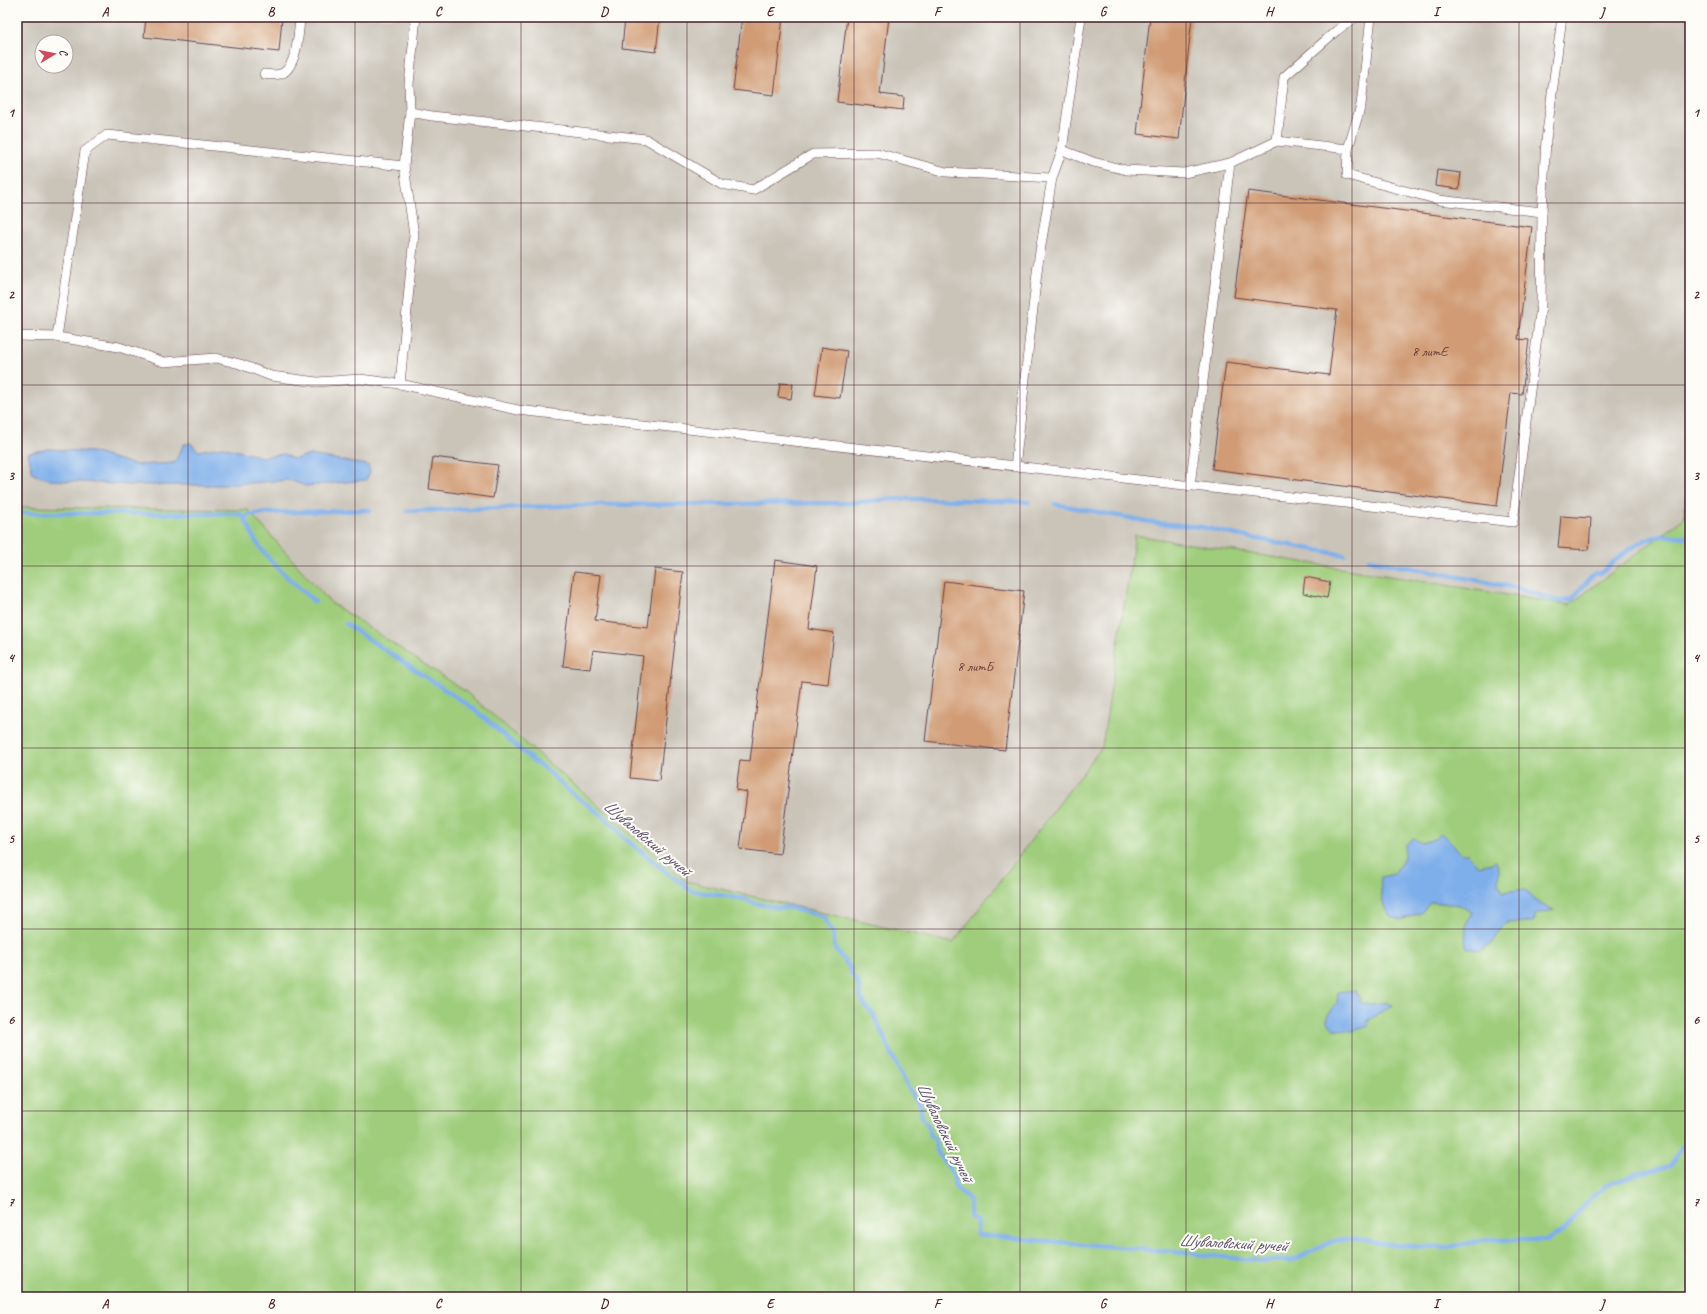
<svg xmlns="http://www.w3.org/2000/svg" width="1707" height="1314" font-family="Caveat,sans-serif">
	<style>
		.industrial { fill: #c9c3b8; fill-rule: evenodd }
		.green { fill: #9fcd7b; stroke: #747653 }
		.water { fill: #7fafea; stroke: #64678a }
		.lines { fill: none; stroke-linecap: round; stroke-linejoin: round }
		.stream { stroke: #7fafea; stroke-width: 4.5 }
		.building { fill: #d09b74 }
		.service-casing { stroke: #643e46; stroke-width: 10 }
		.service { stroke: #fff; stroke-width: 9 }
		.grid { fill: none; stroke: #4a1f2b; stroke-width: 1; stroke-opacity: 0.55 }
		.labels { text-anchor: middle; dominant-baseline: central; stroke-width: 4; stroke-linejoin: round; paint-order: stroke }
		.number-label { font-size: 14px; fill: #6c3e3d }
		.water-label { font-size: 17px; font-style: italic; fill: #5d516e; stroke: #fdfcf7 }
		.neatline { fill: none; stroke: #4a1f2b; stroke-width: 1.5 }
		.grid-label { font-size: 13px; text-anchor: middle; font-weight: bold; fill: #4a1f2b }
	</style>
	<rect width="100%" height="100%" fill="#fdfcf7"/>
	<filter id="ink" filterUnits="userSpaceOnUse"><feTurbulence type="fractalNoise" baseFrequency=".025" numOctaves="2"/><feDisplacementMap in="SourceGraphic" scale="8" xChannelSelector="R" yChannelSelector="G"/><feConvolveMatrix kernelMatrix="1 2 1 2 8 2 1 2 1" color-interpolation-filters="sRGB"/></filter>
	<filter id="wash" filterUnits="userSpaceOnUse"><feTurbulence type="fractalNoise" baseFrequency=".012" numOctaves="4" result="noise"/><feDisplacementMap in="SourceGraphic" scale="16" xChannelSelector="R" yChannelSelector="G"/><feGaussianBlur stdDeviation="0.9" result="paint"/><feColorMatrix in="noise" values="0 0 0 0 0 0 0 0 0 0 0 0 0 0 0 0 0 1.4 0 .05"/><feComposite in="paint" operator="in"/></filter>
	<g filter="url(#wash)">
		<rect width="100%" height="100%" fill="#f6efdc"/>
		<path class="industrial" d="M17,17H1690V461L1684,518L1570,605L1135,535L1102,747L953,943L686,881L466,692L330,602L248,510L17,507ZM42,42H66V66H42Z"/>
		<polygon class="green" points="1690,461 1690,1297 17,1297 17,507 248,510 330,602 466,692 686,881 953,943 1102,747 1135,535 1569,605 1684,518"/>
		<g class="water">
			<polygon points="191,443 198,451 222,447 262,457 284,454 293,459 310,455 368,465 370,472 366,480 306,486 289,480 223,485 130,485 51,480 33,474 28,453 49,449 92,452 136,465 174,463 184,444"/>
			<path d="M1441,833L1462,854H1468L1478,866L1489,864L1496,861L1499,870L1498,883L1503,892L1525,889L1535,900L1554,910L1536,914L1533,922L1506,923L1497,934L1493,942L1480,951L1465,947L1466,924L1472,912L1459,905L1431,902L1421,913L1401,920C1398,919 1392,918 1389,915C1381,905 1380,889 1381,877L1394,874L1404,858L1406,844L1414,839L1422,843L1437,838Z"/>
			<path d="M1356,990L1361,1003C1374,1007 1380,999 1393,1005L1367,1021L1369,1026L1353,1031L1334,1029L1327,1022V1016L1337,1003L1338,992Z"/>
		</g>
		<g class="lines">
			<g class="stream">
				<polyline points="1055,504 1156,523 1202,527 1236,535 1344,555"/>
				<polyline points="407,511 585,505 849,503 892,499 920,499 1029,502"/>
				<path d="M17,513L240,514C249,520 250,534 257,543C272,565 295,584 315,602"/>
				<polyline points="245,518 249,515 264,513 370,510"/>
				<path d="M1369,560L1518,588L1557,601L1571,600L1595,573H1601C1631,547 1647,529 1690,538"/>
				<polyline points="346,624 474,709 532,760 548,771 569,791 604,817 619,831 623,837 678,881 684,883 686,888 693,891 745,899 753,903 774,907 791,908 824,917 833,935 835,949 851,969 851,973 859,985 860,995 864,1004 873,1014 902,1076 910,1091 921,1105 921,1116 929,1127 929,1135 935,1139 936,1150 953,1174 955,1187 970,1200 970,1217 977,1221 977,1235 1176,1252 1261,1261 1293,1260 1334,1241 1358,1238 1399,1246 1448,1247 1486,1240 1548,1240 1564,1230 1585,1204 1605,1186 1638,1173 1671,1166 1682,1147 1690,1144"/>
			</g>
		</g>
		<g id="blocks">
			<g class="building">
				<polygon points="146,17 282,17 279,52 144,37"/>
				<polygon points="625,17 660,17 656,52 622,48"/>
				<polygon points="742,17 783,17 774,95 733,90"/>
				<polygon points="847,17 889,17 880,94 904,97 903,110 837,102"/>
				<polygon points="1150,17 1192,17 1179,139 1137,134"/>
				<polygon points="1437,170 1461,173 1459,189 1435,186"/>
				<polygon points="1248,191 1532,227 1518,339 1529,340 1522,394 1511,393 1497,506 1212,469 1226,362 1329,375 1337,310 1234,297"/>
				<polygon points="822,347 847,351 840,398 815,395"/>
				<polygon points="780,383 793,384 791,399 778,397"/>
				<polygon points="433,457 498,465 493,498 429,489"/>
				<polygon points="1561,516 1591,518 1589,550 1558,548"/>
				<polygon points="775,560 817,566 809,629 834,633 828,684 802,681 780,854 740,849 747,792 736,790 740,760 750,761"/>
				<polygon points="655,569 683,572 659,781 630,778 643,656 593,650 590,669 563,666 574,572 601,575 595,621 648,627"/>
				<polygon points="1305,577 1330,582 1327,598 1303,593"/>
				<polygon points="944,581 1024,591 1005,750 925,741"/>
			</g>
		</g>
	</g>
	<g filter="url(#ink)">
		<use href="#blocks" fill-opacity="0" stroke="#643e46" stroke-width="1"/>
		<g class="lines">
			<g class="service-casing">
				<g id="service">
					<path d="M264,74C270,75 277,76 283,73C297,65 299,32 300,17"/>
					<polyline points="410,112 432,116 646,139 722,184 753,190 813,154 877,153 946,172 1052,178"/>
					<polyline points="1277,141 1284,77 1336,31 1356,17"/>
					<polyline points="1348,149 1361,105 1371,17"/>
					<polyline points="1062,150 1093,162 1126,170 1184,173 1230,163 1277,141 1348,149 1347,175 1439,200 1542,212"/>
					<polyline points="17,336 57,337 119,347 164,362 216,358 240,364 271,376 317,382 360,379 400,384 518,410 1513,522 1541,306 1542,212 1546,140 1562,17"/>
					<polyline points="57,337 85,151 107,135 404,166"/>
					<polyline points="400,384 414,235 404,166 410,112 409,84 416,17"/>
					<polyline points="1015,467 1038,264 1052,178 1062,150 1081,17"/>
					<polyline points="1190,486 1230,163"/>
				</g>
			</g>
			<use href="#service" class="service"/>
		</g>
	</g>
	<path class="grid" d="M188,17V1297M355,17V1297M521,17V1297M687,17V1297M854,17V1297M1020,17V1297M1186,17V1297M1352,17V1297M1519,17V1297M17,203H1690M17,385H1690M17,566H1690M17,748H1690M17,929H1690M17,1111H1690"/>
	<g class="labels">
		<g class="number-label">
			<text x="1430" y="351">8 литЕ</text>
			<text x="975" y="666">8 литБ</text>
		</g>
		<g class="water-label">
			<text transform="translate(647 838) rotate(40)">Шуваловский ручей</text>
			<text transform="translate(945 1132) rotate(64)">Шуваловский ручей</text>
			<text transform="translate(1233 1243) rotate(3)">Шуваловский ручей</text>
		</g>
	</g>
	<rect width="1707" height="1314" fill="none" stroke="#fdfcf7" stroke-width="44"/>
	<g transform="translate(54 54) rotate(80)"><circle r="19" fill="#fdfcf7" stroke="#b5a4a5"/>
	<path d="M0-3L7 15L0 10L-7 15Z" fill="#d1495b"/>
	<text y="-6" font-size="11" font-weight="bold" text-anchor="middle" fill="#4a1f2b">С</text>
	</g>
	<rect x="22" y="22" width="1663" height="1270" class="neatline"/>
	<g class="grid-label">
		<text x="105" y="16">A</text>
		<text x="271" y="16">B</text>
		<text x="438" y="16">C</text>
		<text x="604" y="16">D</text>
		<text x="770" y="16">E</text>
		<text x="937" y="16">F</text>
		<text x="1103" y="16">G</text>
		<text x="1269" y="16">H</text>
		<text x="1436" y="16">I</text>
		<text x="1602" y="16">J</text>
		<text x="11" y="117">1</text>
		<text x="1696" y="117">1</text>
		<text x="11" y="299">2</text>
		<text x="1696" y="299">2</text>
		<text x="11" y="480">3</text>
		<text x="1696" y="480">3</text>
		<text x="11" y="662">4</text>
		<text x="1696" y="662">4</text>
		<text x="11" y="843">5</text>
		<text x="1696" y="843">5</text>
		<text x="11" y="1024">6</text>
		<text x="1696" y="1024">6</text>
		<text x="11" y="1206">7</text>
		<text x="1696" y="1206">7</text>
		<text x="105" y="1308">A</text>
		<text x="271" y="1308">B</text>
		<text x="438" y="1308">C</text>
		<text x="604" y="1308">D</text>
		<text x="770" y="1308">E</text>
		<text x="937" y="1308">F</text>
		<text x="1103" y="1308">G</text>
		<text x="1269" y="1308">H</text>
		<text x="1436" y="1308">I</text>
		<text x="1602" y="1308">J</text>
	</g>
</svg>
